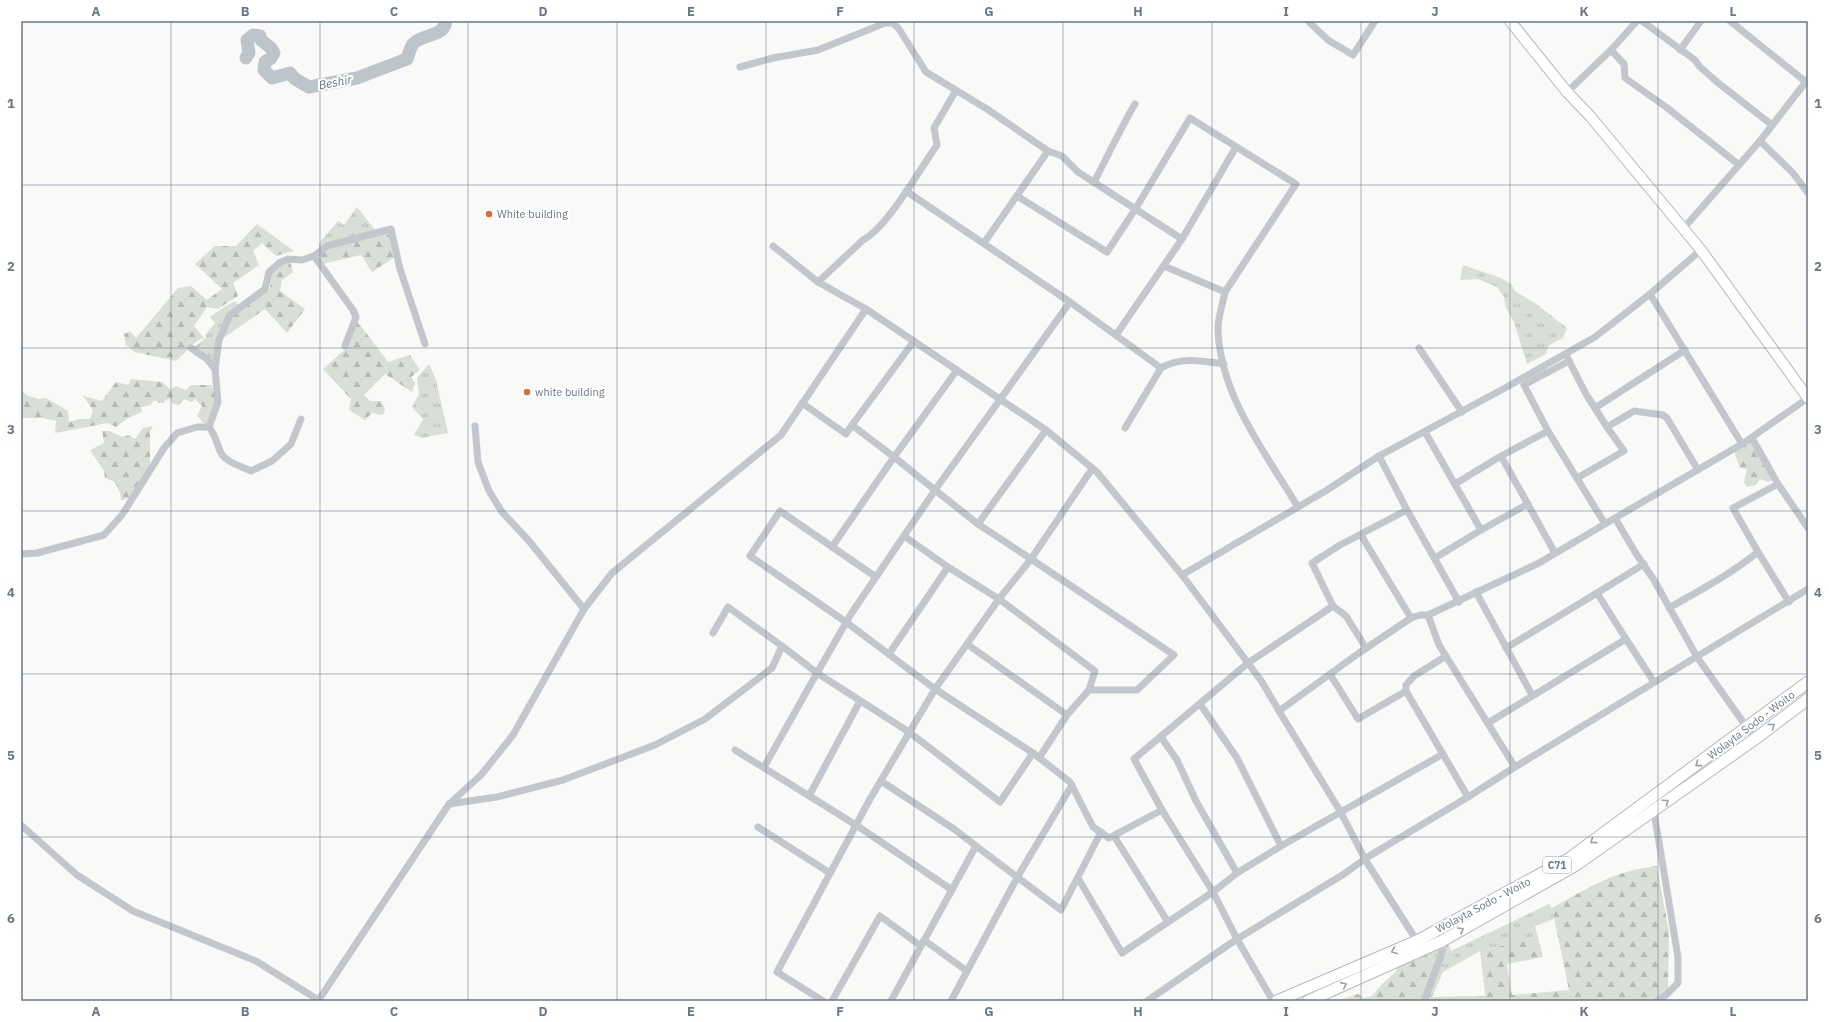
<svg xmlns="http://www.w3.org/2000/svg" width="1829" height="1022" font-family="'IBM Plex Sans',sans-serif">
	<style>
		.grass { fill: url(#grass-tufts) }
		.forest { fill: url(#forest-firs) }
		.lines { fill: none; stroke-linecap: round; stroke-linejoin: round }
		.river { stroke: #bdc5cb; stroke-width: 13 }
		.primary-casing { stroke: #b4b8bd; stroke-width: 12 }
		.trunk-casing { stroke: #b6b9bd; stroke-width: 13 }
		.minor { stroke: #c3c6ca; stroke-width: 7 }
		.primary { stroke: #fff; stroke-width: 10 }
		.trunk { stroke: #fff; stroke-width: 11 }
		.oneway { stroke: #97a0aa }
		.grid { fill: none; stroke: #6b7786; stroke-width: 1; stroke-opacity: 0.55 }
		.poi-dot { fill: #d66d3b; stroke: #fff; stroke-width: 1.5 }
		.labels { text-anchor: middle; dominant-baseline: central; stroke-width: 4; stroke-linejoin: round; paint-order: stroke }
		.shield { fill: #fff; stroke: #97a0aa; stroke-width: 1 }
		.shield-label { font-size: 10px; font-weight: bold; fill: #6b7786 }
		.poi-label { font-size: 11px; fill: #6b7786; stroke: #fff; text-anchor: start }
		.street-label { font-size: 11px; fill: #6b7786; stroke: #fff }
		.water-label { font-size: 12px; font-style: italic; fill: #677781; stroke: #fff }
		.neatline { fill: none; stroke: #6b7786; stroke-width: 1.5 }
		.grid-label { font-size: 13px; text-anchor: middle; font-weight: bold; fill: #6b7786 }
	</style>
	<defs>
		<pattern id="grass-tufts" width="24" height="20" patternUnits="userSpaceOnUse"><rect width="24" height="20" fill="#d9ded7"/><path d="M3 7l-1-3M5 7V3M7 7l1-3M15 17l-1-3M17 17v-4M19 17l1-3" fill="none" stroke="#b4b9b4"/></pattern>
		<pattern id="forest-firs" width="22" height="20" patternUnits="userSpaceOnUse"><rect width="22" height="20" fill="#d9ded7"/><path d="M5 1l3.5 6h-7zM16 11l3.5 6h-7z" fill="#b4b9b4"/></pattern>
	</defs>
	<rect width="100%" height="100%" fill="#f9f9f7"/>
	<g class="grass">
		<polygon points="357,207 375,230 319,249 319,243 338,221 344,225"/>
		<polygon points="1463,265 1501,278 1511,284 1515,291 1535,303 1567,328 1563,338 1548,346 1546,354 1527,364 1514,322 1506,308 1504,297 1497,287 1478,279 1460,280"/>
		<polygon points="235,301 238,305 227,317 214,365 194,347 206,338 206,334 215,323 210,317 224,307"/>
		<polygon points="429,364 436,380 448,433 422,438 414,435 423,419 412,407 419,394 417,378"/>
		<polygon points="1549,904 1552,908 1554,919 1535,926 1538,937 1480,951 1443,972 1432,997 1486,996 1486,1001 1420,1001 1438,944 1434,934 1444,930 1451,951"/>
	</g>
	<g class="forest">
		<polygon points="257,224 294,251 276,256 262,243 253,251 259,265 233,283 238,296 218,309 207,307 194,326 204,338 197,341 176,361 135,352 126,345 124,334 130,331 136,338 178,288 191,286 207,300 222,289 195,264 215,246 236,246"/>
		<polygon points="390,231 395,257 372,272 361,255 322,264 316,257 327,248"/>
		<polygon points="290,261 293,272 282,280 280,291 305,309 287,333 265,309 222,339 233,316 270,288 271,273 283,264"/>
		<polygon points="357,321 388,362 410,355 420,370 411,377 415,383 412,392 385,374 364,395 370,401 381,401 385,408 383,415 372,413 365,420 349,410 351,399 323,369 349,346"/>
		<polygon points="131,379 162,382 171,390 176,386 186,390 191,385 212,385 216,402 211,422 205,424 197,416 202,406 195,399 192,402 184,399 179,405 172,403 171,399 165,400 164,403 159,403 158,401 153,401 151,405 141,407 142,412 128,418 116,427 108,423 55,433 56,421 42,418 21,418 21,390 28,396 39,399 46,398 68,411 69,422 79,419 90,419 93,410 83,396 102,401 116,382 128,385"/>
		<polygon points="153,426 150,432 150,464 131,497 121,501 120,493 115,482 105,478 104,471 90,450 104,443 102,431 109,431 123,437 129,435 135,439 143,428"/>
		<polygon points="1750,440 1774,479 1768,482 1760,479 1756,485 1747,487 1744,482 1747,469 1740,468 1735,454 1735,448"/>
		<path d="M1657,866L1669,932L1668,990L1648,1001H1486L1480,951L1538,937L1543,957L1507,964L1512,995L1569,990L1552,908C1588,888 1616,870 1657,866Z"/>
		<polygon points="1434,934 1438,944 1420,1001 1337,1001 1358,994 1364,998 1372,996 1382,984 1396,972 1397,964"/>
	</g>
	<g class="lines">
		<path class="river" d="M246,58L249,53L247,40L253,35L260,36L261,40L271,48L274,53L271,58L265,62L264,70L272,78L290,73L295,79L309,87L357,78L407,59C409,54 410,48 413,44C422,33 444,38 446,21"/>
		<g class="primary-casing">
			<polyline id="primary" points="1510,21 1567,92 1590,116 1701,250 1808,398"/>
		</g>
		<g class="trunk-casing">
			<g id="trunk">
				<polyline points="1277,1001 1417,941 1570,858 1808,682"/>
				<polyline points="1308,1001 1442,941 1576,865 1755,739 1808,699"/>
			</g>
		</g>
		<g class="minor">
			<polyline points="1308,21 1328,40 1353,55 1375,21"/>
			<polyline points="1642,21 1695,60 1699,66 1717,82 1772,125"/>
			<polyline points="1730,21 1806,82"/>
			<polyline points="1611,50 1624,64 1625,78 1666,107 1738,164"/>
			<polyline points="1680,50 1701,21"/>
			<polyline points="740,67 773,58 818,50 885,23 893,23 899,29 926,72 987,109 1048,151 1062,156 1078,172 1182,239 1116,335"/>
			<polyline points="1567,92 1611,50 1637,21"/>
			<polyline points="1760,141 1793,173 1808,193"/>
			<path d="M1094,182C1108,156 1120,129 1135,104"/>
			<polyline points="906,191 1070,302 1161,368"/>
			<polyline points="1017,196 1107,252 1136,208 1190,118 1296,184 1225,292"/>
			<polyline points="1683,229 1760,141 1808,79"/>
			<polyline points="1182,239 1236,147"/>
			<polyline points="984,243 1048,151"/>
			<polyline points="314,256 353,310 356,317 345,346"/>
			<path d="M1164,266L1225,292C1223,303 1218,317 1218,328C1219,394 1265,452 1298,507"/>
			<path d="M818,282L863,240C887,228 920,169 937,145L934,128L955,92"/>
			<polyline points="1650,294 1742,444"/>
			<polyline points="191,348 207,359 215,369"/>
			<polyline points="1419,348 1462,412"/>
			<polyline points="1569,361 1586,394 1607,427 1634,411 1663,415 1667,418 1698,470"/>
			<polyline points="802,403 846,434 852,425 894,457 957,370"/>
			<polyline points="1595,408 1685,350"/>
			<polyline points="852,425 914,341"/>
			<polyline points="475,426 478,462 489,491 502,512 529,541 584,609"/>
			<path d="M209,427C217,437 217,448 223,456C229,463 242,467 251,471L272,461L291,444L301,419"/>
			<path d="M1125,428L1161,368C1181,356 1203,361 1224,364"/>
			<polyline points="1046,430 1097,472 1182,575 1327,490 1379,456 1505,388 1595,337 1650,294 1701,250"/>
			<polyline points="1548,431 1605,524"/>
			<polyline points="1425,432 1481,530"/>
			<polyline points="1752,438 1778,484 1808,528"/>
			<polyline points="1379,456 1407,510 1459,602"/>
			<polyline points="1577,478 1624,451 1607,427"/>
			<polyline points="1455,484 1501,456"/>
			<polyline points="1615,518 1742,444 1808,398"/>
			<polyline points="1361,535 1411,618"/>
			<polyline points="832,547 894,457 935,490 1070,302"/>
			<polyline points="1758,552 1733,508 1778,484"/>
			<polyline points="1555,553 1501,456 1548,431 1524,385 1569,361 1566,354"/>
			<polyline points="21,554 37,553 104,535 122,515 164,448 177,433 197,427 209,427 218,402 215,369 219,340 230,315 265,289 269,272 279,263 288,259 302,260 314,256 327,246 391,229 400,269 425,344"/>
			<polyline points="1435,558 1481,530 1528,504"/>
			<polyline points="948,567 999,599 1095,671 1089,690"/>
			<polyline points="1476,592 1532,695"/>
			<polyline points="1597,593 1644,564"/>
			<polyline points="1333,606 1346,616 1366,648"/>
			<path d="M1669,608C1700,590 1731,574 1758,552L1789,602"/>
			<polyline points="713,633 728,607 782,646"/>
			<polyline points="1626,639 1654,682"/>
			<polyline points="967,644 1067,715 1089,690 1137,690 1174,655 1031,559 1092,469"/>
			<polyline points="889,654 948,567 904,536"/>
			<polyline points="1446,656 1414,676 1406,685 1406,691 1468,797"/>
			<polyline points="1330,674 1358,719 1406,691"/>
			<polyline points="1200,704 1237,758 1281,846 1237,873"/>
			<polyline points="1279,711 1262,682 1248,663 1333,606 1312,563 1340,545 1407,510"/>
			<polyline points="1488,723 1626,639 1597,593 1506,648"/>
			<polyline points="1161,737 1177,760 1196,801 1237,873 1213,892 1237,939 1344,874 1366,858 1468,797 1515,767 1808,589"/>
			<polyline points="735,750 856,825 952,890"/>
			<polyline points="1033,753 1070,782 1093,827 1109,838 1162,810 1134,759 1248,663 1182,575"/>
			<polyline points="1039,758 1067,715"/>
			<polyline points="764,767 817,673 909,732 1000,802 1033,753 935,689 846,622 750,556 780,511 876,577"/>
			<polyline points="1515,767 1439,645 1428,615 1539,563 1615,518 1635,552 1654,580 1697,657 1755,739"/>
			<polyline points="881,781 954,829 976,846"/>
			<polyline points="809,796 860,701"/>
			<polyline points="449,804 497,797 563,780 655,745 705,719 772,668 782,646 817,673 851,614 935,490 978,524 1046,430 866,309"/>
			<polyline points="1162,810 1213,892 1168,922"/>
			<polyline points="1654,812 1678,957 1678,983 1666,995 1656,1001"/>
			<polyline points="21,825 77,875 133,911 256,961 320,1001"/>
			<polyline points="758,827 830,873"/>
			<polyline points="1281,846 1443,754"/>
			<polyline points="1078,878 1122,953 1168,922 1114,836"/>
			<polyline points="924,940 967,971"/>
			<polyline points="1417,941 1366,861 1340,811 1279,711 1359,653 1411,618 1420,615 1428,615"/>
			<polyline points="318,1001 449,804 481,775 513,735 584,609 612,573 781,435 866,309 818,282 773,246"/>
			<polyline points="823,1001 777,972 870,799 935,689 999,599 1031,559 978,524"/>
			<polyline points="832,1001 880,916 921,946 976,846 1061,910 1101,832"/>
			<polyline points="891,1001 921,946"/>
			<polyline points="951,1001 1018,876 1072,785"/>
			<polyline points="1147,1001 1237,939 1273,1001"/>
			<polyline points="1424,1001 1442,953 1442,941"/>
		</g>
		<use href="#primary" class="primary"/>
		<use href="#trunk" class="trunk"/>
	</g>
	<defs><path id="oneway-chevron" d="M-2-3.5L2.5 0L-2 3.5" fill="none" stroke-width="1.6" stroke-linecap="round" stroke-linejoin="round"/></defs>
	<g class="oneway">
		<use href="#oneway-chevron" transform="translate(1772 726) rotate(-37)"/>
		<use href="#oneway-chevron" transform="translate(1698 764) rotate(144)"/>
		<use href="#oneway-chevron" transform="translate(1666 802) rotate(-35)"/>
		<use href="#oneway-chevron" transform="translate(1593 841) rotate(144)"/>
		<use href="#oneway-chevron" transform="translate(1461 930) rotate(-30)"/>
		<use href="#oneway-chevron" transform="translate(1394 951) rotate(157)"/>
		<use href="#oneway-chevron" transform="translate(1344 985) rotate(-24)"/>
	</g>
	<path class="grid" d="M171,21V1001M320,21V1001M468,21V1001M617,21V1001M766,21V1001M914,21V1001M1063,21V1001M1212,21V1001M1361,21V1001M1510,21V1001M1658,21V1001M21,185H1808M21,348H1808M21,511H1808M21,674H1808M21,837H1808"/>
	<g class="poi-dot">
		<circle cx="489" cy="214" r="4"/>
		<circle cx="527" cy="392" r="4"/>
	</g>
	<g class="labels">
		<rect class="shield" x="1543" y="857" width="28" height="16" rx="3"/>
		<g class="shield-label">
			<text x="1557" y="865">C71</text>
		</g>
		<g class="poi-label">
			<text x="497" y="214">White building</text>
			<text x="535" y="392">white building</text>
		</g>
		<g class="street-label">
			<text transform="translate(1751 725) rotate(-37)">Wolayta Sodo - Woito</text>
			<text transform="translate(1483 905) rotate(-28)">Wolayta Sodo - Woito</text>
		</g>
		<g class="water-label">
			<text transform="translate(335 82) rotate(-11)">Beshir</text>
		</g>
	</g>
	<rect width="1829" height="1022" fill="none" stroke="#ffffff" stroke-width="44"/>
	<rect x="22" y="22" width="1785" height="978" class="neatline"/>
	<g class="grid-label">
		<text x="96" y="16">A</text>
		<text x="245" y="16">B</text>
		<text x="394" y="16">C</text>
		<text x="543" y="16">D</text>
		<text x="691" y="16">E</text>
		<text x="840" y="16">F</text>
		<text x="989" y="16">G</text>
		<text x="1138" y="16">H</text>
		<text x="1286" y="16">I</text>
		<text x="1435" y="16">J</text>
		<text x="1584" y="16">K</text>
		<text x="1733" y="16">L</text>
		<text x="11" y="108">1</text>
		<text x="1818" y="108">1</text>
		<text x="11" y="271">2</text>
		<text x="1818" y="271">2</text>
		<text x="11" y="434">3</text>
		<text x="1818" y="434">3</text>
		<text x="11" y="597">4</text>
		<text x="1818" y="597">4</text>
		<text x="11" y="760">5</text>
		<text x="1818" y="760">5</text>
		<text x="11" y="923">6</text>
		<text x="1818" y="923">6</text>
		<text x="96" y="1016">A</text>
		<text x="245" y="1016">B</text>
		<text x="394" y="1016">C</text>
		<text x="543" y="1016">D</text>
		<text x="691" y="1016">E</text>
		<text x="840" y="1016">F</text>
		<text x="989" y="1016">G</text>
		<text x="1138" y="1016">H</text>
		<text x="1286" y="1016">I</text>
		<text x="1435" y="1016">J</text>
		<text x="1584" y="1016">K</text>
		<text x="1733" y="1016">L</text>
	</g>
</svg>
